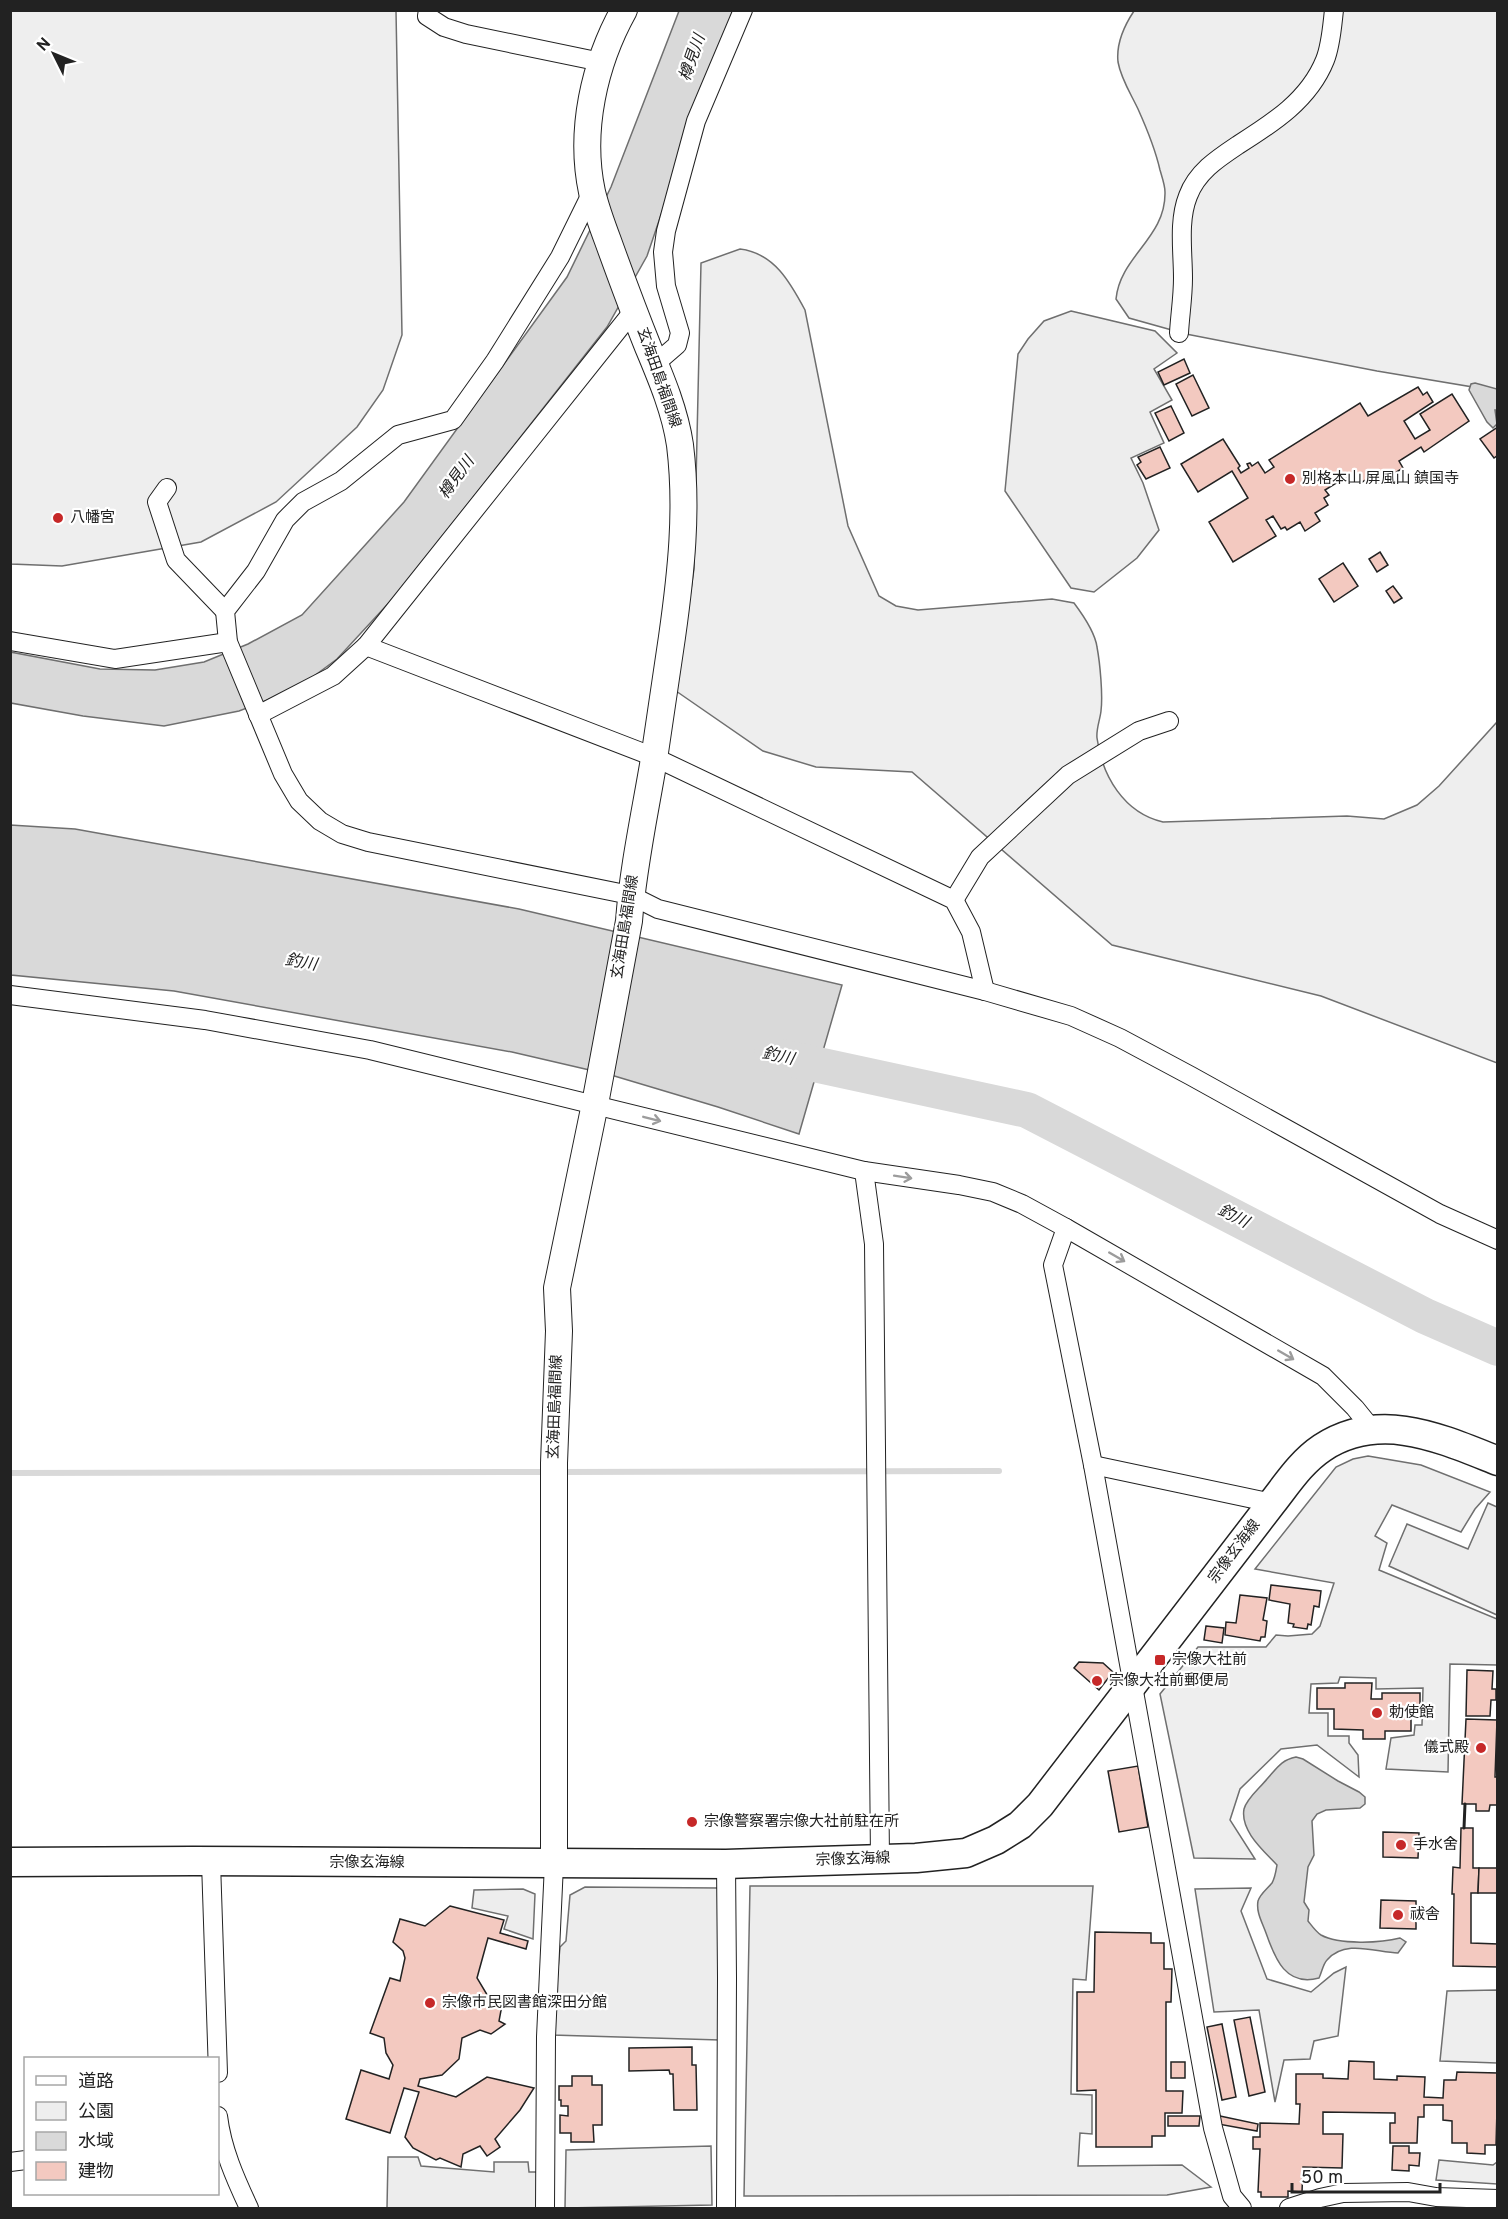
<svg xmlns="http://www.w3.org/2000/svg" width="1508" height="2219" font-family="Overpass,'Noto Sans JP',sans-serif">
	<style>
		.green { fill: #eee; stroke: #6f6f6f; stroke-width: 1.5 }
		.parking { fill: #ededed; stroke: #6f6f6f; stroke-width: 1.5 }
		.water { fill: #d9d9d9; stroke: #6f6f6f; stroke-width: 1.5 }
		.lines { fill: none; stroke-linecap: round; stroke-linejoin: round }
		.stream { stroke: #d9d9d9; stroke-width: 6 }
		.river { stroke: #d9d9d9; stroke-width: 36 }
		.building { fill: #f3c9c0; stroke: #222; stroke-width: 1.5 }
		.street-casing { stroke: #222; stroke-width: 20 }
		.secondary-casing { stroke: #222; stroke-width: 28 }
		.primary-casing { stroke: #222; stroke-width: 31 }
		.street { stroke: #fff; stroke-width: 18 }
		.secondary { stroke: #fff; stroke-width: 26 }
		.primary { stroke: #fff; stroke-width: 28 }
		.wall { stroke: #222; stroke-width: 3 }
		.oneway { stroke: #9c9c9c }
		.poi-dot { fill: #c62828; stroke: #fff; stroke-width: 2 }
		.labels { text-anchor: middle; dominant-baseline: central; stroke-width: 4.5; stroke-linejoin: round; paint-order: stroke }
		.street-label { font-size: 15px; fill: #222; stroke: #fff }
		.poi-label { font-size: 15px; fill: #222; stroke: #fff; text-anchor: start }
		.water-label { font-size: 16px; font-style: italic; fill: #222; stroke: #fff }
	</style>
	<rect width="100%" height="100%" fill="#fff"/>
	<g class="green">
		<polygon points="11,11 396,11 402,335 383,390 357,427 276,502 201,542 62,566 11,564"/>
		<path d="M1134,11H1497V391L1377,371L1186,334L1129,318L1116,299C1120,256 1166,238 1165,192C1165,185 1162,177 1160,170C1155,148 1147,129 1138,109C1131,94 1121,79 1118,62C1116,43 1124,26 1134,11Z"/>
		<path d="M740,249C774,253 790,282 805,310L848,526L879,596L896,606L918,610L1052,599L1074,603C1083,615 1095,632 1097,647C1100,663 1103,695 1101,711C1100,720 1096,729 1097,738C1102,776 1124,813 1163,822L1347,816L1384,819L1417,805L1439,786L1497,722V1063L1321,996L1112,945L912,772L816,767L763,751L676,691L694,569L701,263Z"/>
		<polygon points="1368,1456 1421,1465 1490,1492 1475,1509 1461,1532 1392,1505 1375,1536 1387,1543 1379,1570 1497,1619 1497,1665 1450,1664 1448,1772 1386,1769 1391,1738 1414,1735 1415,1725 1422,1725 1423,1688 1376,1689 1376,1678 1340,1677 1338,1683 1311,1684 1309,1713 1328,1713 1328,1736 1349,1736 1349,1743 1358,1755 1359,1777 1317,1745 1281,1749 1240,1789 1230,1820 1255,1859 1194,1858 1160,1694 1198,1647 1266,1647 1276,1635 1288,1636 1312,1634 1320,1626 1334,1583 1255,1569 1336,1467 1353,1459"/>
		<polygon points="1251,1888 1241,1911 1267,1979 1311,1992 1334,1973 1346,1967 1338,2036 1314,2041 1310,2059 1284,2060 1275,2102 1259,2010 1214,2012 1195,1889"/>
		<polygon points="1497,1990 1497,2063 1440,2061 1447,1991"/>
		<polygon points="1439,2160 1493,2165 1497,2162 1497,2184 1436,2180"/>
	</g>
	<g class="parking">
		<polygon points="1071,311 1155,331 1177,353 1154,369 1172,400 1150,412 1164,443 1131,458 1143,483 1159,530 1137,558 1094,592 1071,588 1005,491 1018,354 1028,339 1044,321"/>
		<polygon points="1488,1503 1497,1507 1497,1615 1389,1566 1407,1524 1468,1549"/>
		<polygon points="750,1886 1093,1886 1086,1980 1073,1979 1071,2094 1092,2095 1092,2134 1080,2133 1078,2166 1182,2165 1211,2187 1167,2195 744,2196"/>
		<polygon points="585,1887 719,1888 720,2040 552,2035 560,1947 566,1941 570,1895"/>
		<polygon points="523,1889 535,1894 533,1939 504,1929 508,1916 472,1908 474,1890"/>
		<polygon points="711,2146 712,2205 565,2208 566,2150"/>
		<polygon points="388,2157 418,2157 421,2166 494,2172 494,2162 528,2162 529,2172 541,2172 541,2208 387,2208"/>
	</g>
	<g class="water">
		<polygon points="679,11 733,11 716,54 647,256 607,327 397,594 337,659 310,679 273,698 239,711 164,726 83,716 11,703 10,652 100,669 155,670 204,662 248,644 302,615 404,502 567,277 611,187"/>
		<polygon points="1475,383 1497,389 1497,410 1495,410 1497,424 1493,428 1487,422 1469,390 1471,384"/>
		<polygon points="10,825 75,829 519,909 842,985 799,1134 718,1107 611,1075 512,1052 174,991 11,975"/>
		<path d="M1296,1757L1303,1759L1338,1781L1359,1792L1365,1797V1804L1360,1808L1326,1810L1317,1814L1312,1821L1314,1855L1308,1867L1304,1902L1309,1910L1308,1921C1312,1926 1316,1932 1321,1935C1339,1945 1381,1943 1400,1938L1406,1942L1398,1953C1375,1952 1345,1939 1327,1960C1323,1964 1322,1972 1319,1978C1286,1987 1275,1959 1266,1933C1262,1922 1256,1912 1258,1901C1260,1894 1267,1889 1272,1883C1275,1878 1276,1871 1277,1865C1264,1851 1240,1831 1244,1809C1247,1798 1260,1788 1267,1779C1277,1768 1281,1760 1296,1757Z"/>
	</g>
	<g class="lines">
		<g class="stream">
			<polyline points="558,1472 999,1471"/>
			<polyline points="10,1473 548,1472"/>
		</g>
		<polyline class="river" points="772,1055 1027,1110 1425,1316 1498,1348"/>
	</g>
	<g class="building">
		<polygon points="1184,359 1190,373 1164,385 1158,372"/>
		<polygon points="1193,375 1209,408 1192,416 1176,384"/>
		<polygon points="1418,387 1423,395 1427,392 1433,402 1404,421 1415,439 1430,430 1420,414 1452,394 1469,421 1424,452 1421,447 1399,461 1403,468 1379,483 1374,475 1359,484 1352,473 1325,490 1329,495 1324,498 1328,505 1315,513 1320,521 1305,531 1300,522 1287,530 1285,527 1281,529 1273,516 1266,520 1276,536 1233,562 1209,522 1248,498 1232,471 1198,492 1181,464 1223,439 1240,466 1238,468 1241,473 1249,468 1247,464 1250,463 1252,466 1258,462 1265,473 1274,467 1269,460 1360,403 1368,416"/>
		<polygon points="1171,406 1184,433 1169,441 1155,413"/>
		<polygon points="1498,427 1498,455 1494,458 1480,439"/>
		<polygon points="1160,447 1170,468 1146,479 1137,465 1141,462 1138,457"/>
		<polygon points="1380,552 1388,565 1377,572 1369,559"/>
		<polygon points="1343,563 1358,586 1334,602 1319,579"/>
		<polygon points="1393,586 1402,598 1394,603 1386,591"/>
		<polygon points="1271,1585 1321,1591 1319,1607 1314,1606 1311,1625 1308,1624 1307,1629 1293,1627 1294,1624 1288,1623 1290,1604 1269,1600"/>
		<polygon points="1240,1595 1267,1598 1263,1620 1267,1621 1265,1637 1261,1637 1260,1641 1225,1635 1226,1622 1236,1623"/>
		<polygon points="1206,1626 1224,1628 1222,1643 1204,1640"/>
		<polygon points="1079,1662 1103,1663 1113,1672 1099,1690 1074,1668"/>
		<polygon points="1467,1670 1493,1671 1492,1689 1496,1689 1496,1700 1491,1700 1490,1716 1466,1716"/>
		<polygon points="1345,1683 1372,1683 1371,1699 1382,1699 1382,1693 1420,1693 1420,1718 1411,1717 1411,1731 1385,1731 1385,1739 1363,1739 1363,1730 1334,1729 1334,1709 1317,1709 1317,1688 1345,1688"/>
		<polygon points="1466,1719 1497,1720 1495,1777 1498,1777 1498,1805 1490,1805 1489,1811 1476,1811 1476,1804 1462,1804"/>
		<polygon points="1138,1766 1148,1827 1119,1832 1108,1771"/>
		<polygon points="1461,1828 1473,1828 1473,1868 1479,1868 1478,1893 1471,1893 1471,1943 1498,1944 1498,1967 1453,1966 1454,1894 1452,1894 1453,1867 1460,1868"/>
		<polygon points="1383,1832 1419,1833 1418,1858 1383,1857"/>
		<polygon points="1479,1868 1498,1868 1498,1893 1478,1893"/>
		<polygon points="1381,1900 1416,1901 1416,1929 1380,1928"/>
		<polygon points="450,1906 504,1920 500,1933 528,1941 526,1949 488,1938 477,1978 492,2003 502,2005 499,2021 505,2024 491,2034 480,2030 462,2038 459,2059 442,2075 420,2079 418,2086 456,2097 487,2077 534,2088 520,2110 495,2139 500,2147 487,2156 480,2146 463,2154 461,2167 440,2158 436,2160 413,2148 405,2137 419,2092 404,2088 390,2133 346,2119 361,2070 389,2079 393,2065 386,2053 384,2038 370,2033 390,1978 400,1981 405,1958 403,1951 393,1942 400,1919 425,1926"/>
		<polygon points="1095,1932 1151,1933 1151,1943 1164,1943 1164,1969 1172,1969 1171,2002 1166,2002 1166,2091 1183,2091 1182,2113 1165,2113 1165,2136 1152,2136 1152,2147 1096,2147 1096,2090 1077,2091 1077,1992 1094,1992"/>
		<polygon points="1250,2017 1265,2092 1249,2096 1234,2020"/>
		<polygon points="1222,2024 1236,2097 1222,2100 1207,2027"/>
		<polygon points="692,2047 692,2065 696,2065 697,2110 674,2110 673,2074 670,2074 669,2070 629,2071 629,2048"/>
		<polygon points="1349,2061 1374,2062 1374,2079 1397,2080 1397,2076 1425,2077 1424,2097 1443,2098 1444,2080 1456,2080 1457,2072 1498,2073 1496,2145 1485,2145 1485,2154 1467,2153 1467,2143 1452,2143 1452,2121 1443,2120 1443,2105 1424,2105 1424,2117 1418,2117 1417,2143 1390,2143 1390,2123 1395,2123 1395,2113 1323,2112 1323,2134 1343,2134 1342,2168 1303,2167 1302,2192 1288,2191 1288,2197 1261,2197 1261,2192 1258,2192 1260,2149 1253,2149 1253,2137 1260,2137 1260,2123 1299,2124 1300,2104 1296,2104 1296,2074 1323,2074 1323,2078 1348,2079"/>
		<rect x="1171" y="2062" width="14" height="16"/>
		<polygon points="572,2076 592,2076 592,2085 602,2085 602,2125 593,2125 594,2142 571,2142 571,2133 560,2133 560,2115 568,2116 568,2106 561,2106 561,2100 559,2100 559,2086 572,2086"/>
		<polygon points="1168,2116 1200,2116 1199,2126 1168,2126"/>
		<polygon points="1220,2116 1258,2124 1257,2131 1218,2124"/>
		<polygon points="1393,2146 1409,2146 1409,2153 1420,2153 1419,2166 1409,2165 1409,2171 1392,2170"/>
	</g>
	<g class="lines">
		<g class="street-casing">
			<g id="street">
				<polyline points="428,10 427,16 444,27 466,34 601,62"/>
				<polyline points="592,192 560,257 495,361 453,420 398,435 341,481 303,502 285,520 256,571 225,611 228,642 283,774 299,801 320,821 342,834 368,842 630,895 658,909 985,991 1071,1016 1120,1038 1191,1076 1440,1214 1498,1240"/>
				<path d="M1179,333C1180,315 1183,297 1183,278C1183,252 1178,221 1188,196C1197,172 1217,159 1238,145C1273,123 1309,100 1325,60C1331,45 1332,27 1334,10"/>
				<polyline points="655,364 677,345 680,333 666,286 663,252 666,231 696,121 743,10"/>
				<polyline points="167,488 157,502 176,560 225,611"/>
				<polyline points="10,641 115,659 228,642"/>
				<polyline points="366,646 654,757 954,900 971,932 985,991"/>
				<polyline points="258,715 333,676 366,646 634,310"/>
				<polyline points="954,900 980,857 1068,775 1139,731 1169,721"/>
				<polyline points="10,995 205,1020 370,1050 864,1171 959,1185 993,1192 1022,1204 1066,1228 1323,1376 1355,1408 1372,1429"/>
				<polyline points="864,1171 874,1244 880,1859"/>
				<polyline points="1066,1228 1053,1265 1093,1465 1213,2128 1232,2196 1242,2208"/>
				<polyline points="1093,1465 1272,1503"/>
				<polyline points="211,1862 218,2073"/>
				<path d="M218,2116C222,2149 235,2178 249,2208"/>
				<polyline points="10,2162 26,2160"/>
				<polyline points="545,2208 546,2037 554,1864"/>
				<polyline points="726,2208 727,1978 726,1864"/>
				<polyline points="1289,2208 1320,2198 1343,2193 1408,2192 1436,2197 1498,2199"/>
			</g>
		</g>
		<g class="secondary-casing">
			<path id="secondary" d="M554,1864V1463L559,1331L557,1288L595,1104L629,921C633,867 645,813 654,759C660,718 666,678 672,637C681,573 688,510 680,445C675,411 661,378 648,347C634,312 621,277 608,241C602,225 596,209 592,192C579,131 594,64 624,10"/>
		</g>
		<g class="primary-casing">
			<path id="primary" d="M10,1862L193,1861L726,1864L916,1858L966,1853L996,1840L1020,1825L1040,1805L1272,1503C1287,1484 1301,1462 1322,1448C1380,1410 1440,1438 1498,1461"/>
		</g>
		<use href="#street" class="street"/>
		<use href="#secondary" class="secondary"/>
		<use href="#primary" class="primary"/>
		<polyline class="wall" points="1464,1828 1465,1804"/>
	</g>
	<defs><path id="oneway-shaft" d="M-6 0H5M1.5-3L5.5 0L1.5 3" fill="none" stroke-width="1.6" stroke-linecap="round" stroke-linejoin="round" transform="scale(1.5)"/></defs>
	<g class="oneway">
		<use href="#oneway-shaft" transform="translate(652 1119) rotate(14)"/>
		<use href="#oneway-shaft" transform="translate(903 1177) rotate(9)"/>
		<use href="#oneway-shaft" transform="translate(1117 1257) rotate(30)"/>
		<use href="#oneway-shaft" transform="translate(1286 1355) rotate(30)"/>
	</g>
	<g class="poi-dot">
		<circle cx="1290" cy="479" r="6"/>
		<circle cx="58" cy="518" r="6"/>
		<rect x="1154" y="1654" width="12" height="12" rx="3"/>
		<circle cx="1097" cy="1681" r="6"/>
		<circle cx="1377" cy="1713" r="6"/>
		<circle cx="1481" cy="1748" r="6"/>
		<circle cx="692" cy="1822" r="6"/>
		<circle cx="1401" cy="1845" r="6"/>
		<circle cx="1398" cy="1915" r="6"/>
		<circle cx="430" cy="2003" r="6"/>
	</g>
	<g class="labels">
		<g class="street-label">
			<text transform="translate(658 378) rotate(71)">玄海田島福間線</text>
			<text transform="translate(626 927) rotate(-81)">玄海田島福間線</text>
			<text transform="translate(556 1407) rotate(-88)">玄海田島福間線</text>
			<text transform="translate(1235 1552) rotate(-53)">宗像玄海線</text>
			<text transform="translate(853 1860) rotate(-2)">宗像玄海線</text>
			<text x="367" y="1863">宗像玄海線</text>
		</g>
		<g class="poi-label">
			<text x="1302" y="479">別格本山 屏風山 鎮国寺</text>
			<text x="70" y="518">八幡宮</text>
			<text x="1172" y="1660">宗像大社前</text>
			<text x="1109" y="1681">宗像大社前郵便局</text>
			<text x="1389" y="1713">勅使館</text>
			<text x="1469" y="1748" text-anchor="end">儀式殿</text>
			<text x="704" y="1822">宗像警察署宗像大社前駐在所</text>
			<text x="1413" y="1845">手水舍</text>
			<text x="1410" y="1915">祓舎</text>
			<text x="442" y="2003">宗像市民図書館深田分館</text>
		</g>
		<g class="water-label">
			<text transform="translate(693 58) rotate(-71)">樽見川</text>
			<text transform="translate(457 478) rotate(-54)">樽見川</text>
			<text transform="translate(301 963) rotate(10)">釣川</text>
			<text transform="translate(778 1057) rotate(12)">釣川</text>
			<text transform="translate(1233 1217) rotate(27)">釣川</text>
		</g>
	</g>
	<rect width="1508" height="2219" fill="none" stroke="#222222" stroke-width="24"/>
	<rect x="24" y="2057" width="195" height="138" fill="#ffffff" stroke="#a7a7a7" stroke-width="1.5"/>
	<rect x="36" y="2076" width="30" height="9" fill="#ffffff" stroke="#a7a7a7" stroke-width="1.5"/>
	<text x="78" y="2087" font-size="18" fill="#222222">道路</text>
	<rect x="36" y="2102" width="30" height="18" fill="#eeeeee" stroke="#a7a7a7" stroke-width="1.5"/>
	<text x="78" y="2117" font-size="18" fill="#222222">公園</text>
	<rect x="36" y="2132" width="30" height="18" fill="#d9d9d9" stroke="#a7a7a7" stroke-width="1.5"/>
	<text x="78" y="2147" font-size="18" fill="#222222">水域</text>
	<rect x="36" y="2162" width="30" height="18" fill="#f3c9c0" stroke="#a7a7a7" stroke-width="1.5"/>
	<text x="78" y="2177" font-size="18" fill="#222222">建物</text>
	<g transform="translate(54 54) rotate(313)" stroke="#ffffff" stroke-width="4.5" paint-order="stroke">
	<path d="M0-4.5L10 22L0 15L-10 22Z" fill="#222222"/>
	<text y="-9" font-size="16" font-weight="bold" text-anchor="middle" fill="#222222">N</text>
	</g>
	<path d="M1292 2183v9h148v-9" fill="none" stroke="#222222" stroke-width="3"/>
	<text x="1301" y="2183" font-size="18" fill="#222222" stroke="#ffffff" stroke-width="4.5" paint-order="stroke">50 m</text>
</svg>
